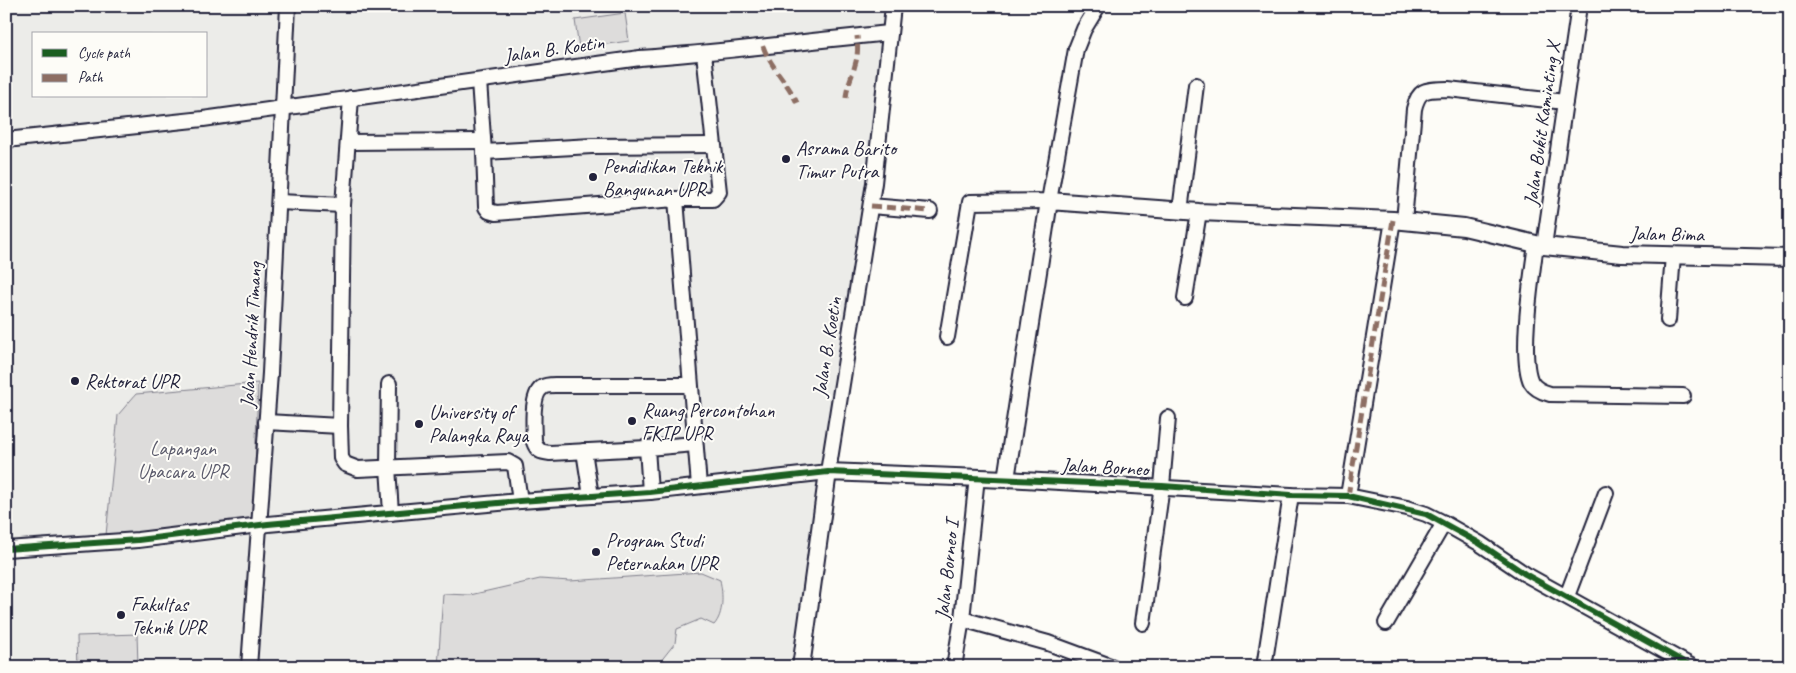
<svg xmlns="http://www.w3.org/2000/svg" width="1796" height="673" font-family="Caveat,sans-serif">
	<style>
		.built { fill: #ecece9; fill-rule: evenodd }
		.green { fill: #dddcdb; stroke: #807f8b }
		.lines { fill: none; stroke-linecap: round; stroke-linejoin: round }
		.minor-casing { stroke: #22223b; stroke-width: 18 }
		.tertiary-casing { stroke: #22223b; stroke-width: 20 }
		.minor { stroke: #fdfcf7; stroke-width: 14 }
		.tertiary { stroke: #fdfcf7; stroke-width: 16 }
		.quiet { stroke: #8d6e63; stroke-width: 5; stroke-dasharray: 10 5; stroke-linecap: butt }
		.cycleway-casing { stroke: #fdfcf7; stroke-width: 9 }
		.cycleway { stroke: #1b5e20; stroke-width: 6 }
		.poi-dot { fill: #22223b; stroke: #fdfcf7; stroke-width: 2 }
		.labels { text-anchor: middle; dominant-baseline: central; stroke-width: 4; stroke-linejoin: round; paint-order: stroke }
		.street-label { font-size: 20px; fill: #22223b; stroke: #fdfcf7 }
		.poi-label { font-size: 20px; fill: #22223b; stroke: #fdfcf7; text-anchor: start }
		.park-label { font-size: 20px; fill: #5a5a6b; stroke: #fdfcf7 }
	</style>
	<rect width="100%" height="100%" fill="#fdfcf7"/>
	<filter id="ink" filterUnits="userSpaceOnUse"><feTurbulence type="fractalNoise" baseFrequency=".02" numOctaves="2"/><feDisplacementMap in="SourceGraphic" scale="10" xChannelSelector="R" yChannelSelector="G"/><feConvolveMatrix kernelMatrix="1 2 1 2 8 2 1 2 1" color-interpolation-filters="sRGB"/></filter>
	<g filter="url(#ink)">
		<path class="built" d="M6,6H888L867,182L794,667H6ZM34,34H206V96H34Z"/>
		<g class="green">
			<polygon points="625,13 629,41 579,48 575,20"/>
			<polygon points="258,383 253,525 106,535 118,415 136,394"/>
			<path d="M701,572L720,580C723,594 724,614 714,625L701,619L677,629L675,643L656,667H438L443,594L470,595L540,579L570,581Z"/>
			<polygon points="137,634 138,666 78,667 77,636"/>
		</g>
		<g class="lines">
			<g class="minor-casing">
				<g id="minor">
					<polyline points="479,81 484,152 486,207 489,211 496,213 676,199 713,199 719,192 704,53"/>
					<path d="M6,140L203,119L640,58C724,52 807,41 890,33"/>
					<polyline points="348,142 483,141"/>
					<polyline points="484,152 592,146 713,145"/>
					<polyline points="676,199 699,486"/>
					<polyline points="279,202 343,205"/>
					<polyline points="871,206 930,211"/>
					<polyline points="1180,211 1196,85"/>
					<path d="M1404,221L1414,109C1419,87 1428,90 1448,89L1565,102"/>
					<path d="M1536,244C1532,274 1519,357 1531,382C1535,389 1542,392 1550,394L1683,396"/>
					<polyline points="1544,246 1579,6"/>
					<polyline points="1185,298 1199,212"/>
					<polyline points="1668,320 1673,255"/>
					<polyline points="947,337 970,202 1049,201 1076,49 1084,29 1098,6"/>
					<polyline points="389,384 388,467 391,513"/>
					<polyline points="266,422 340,426 343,205 351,98"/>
					<polyline points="340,426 341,458 345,464 358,469 508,462 515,466 520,501"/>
					<polyline points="647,448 695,444"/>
					<polyline points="584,451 591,496"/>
					<polyline points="1006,479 1291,495 1348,496 1407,508 1426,514 1444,523 1479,543 1525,574 1693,667"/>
					<path d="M650,492L647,448L550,453C541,452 537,451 534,442C534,429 530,394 543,387C546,385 551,385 555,385H690"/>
					<polyline points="1348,496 1393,220"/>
					<polyline points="6,549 138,540 268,524 520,501 650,492 828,472 874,183 893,6"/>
					<polyline points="1567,596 1606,493"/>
					<polyline points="962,619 1048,643 1113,667"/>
					<polyline points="1143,623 1162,486 1168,418"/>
					<polyline points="1386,623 1444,523"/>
					<polyline points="249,667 270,373 288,6"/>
					<polyline points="954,667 962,619 977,477"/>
					<polyline points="1264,667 1291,495"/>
				</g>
			</g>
			<g class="tertiary-casing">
				<polyline id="tertiary" points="801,667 828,472 1006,479 1049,201 1199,212 1393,220 1464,227 1544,246 1622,254 1790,258"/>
			</g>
			<use href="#minor" class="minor"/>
			<use href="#tertiary" class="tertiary"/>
			<g class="quiet">
				<path d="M763,46C770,67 788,82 797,103"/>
				<path d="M846,98C847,85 852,77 855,65C858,56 858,46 857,36"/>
				<polyline points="871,206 930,211"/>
				<polyline points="1348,496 1393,220"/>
			</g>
			<g class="cycleway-casing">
				<polyline id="cycleway" points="6,549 138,540 268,524 520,501 650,492 828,472 1162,486 1291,495 1348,496 1426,514 1479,543 1525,574 1693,667"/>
			</g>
			<use href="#cycleway" class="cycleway"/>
		</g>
	</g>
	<g class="poi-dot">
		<circle cx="786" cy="159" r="5"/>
		<circle cx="593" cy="177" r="5"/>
		<circle cx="75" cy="381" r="5"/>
		<circle cx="632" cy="421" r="5"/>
		<circle cx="419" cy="424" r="5"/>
		<circle cx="596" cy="552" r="5"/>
		<circle cx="121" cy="615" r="5"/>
	</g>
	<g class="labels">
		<g class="street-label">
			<text transform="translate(554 49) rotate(-8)">Jalan B. Koetin</text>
			<text transform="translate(1542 124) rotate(-82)">Jalan Bukit Kaminting X</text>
			<text transform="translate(1667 234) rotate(1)">Jalan Bima</text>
			<text transform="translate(251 335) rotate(-87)">Jalan Hendrik Timang</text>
			<text transform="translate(827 347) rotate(-81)">Jalan B. Koetin</text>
			<text transform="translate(1105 467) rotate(3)">Jalan Borneo</text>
			<text transform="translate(947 570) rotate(-84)">Jalan Borneo I</text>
		</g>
		<g class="poi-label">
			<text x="796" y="148">Asrama Barito<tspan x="796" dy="23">Timur Putra</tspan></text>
			<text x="603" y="166">Pendidikan Teknik<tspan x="603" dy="23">Bangunan UPR</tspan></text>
			<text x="85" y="381">Rektorat UPR</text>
			<text x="642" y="410">Ruang Percontohan<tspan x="642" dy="23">FKIP UPR</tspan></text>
			<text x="429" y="412">University of<tspan x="429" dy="23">Palangka Raya</tspan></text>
			<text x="606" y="540">Program Studi<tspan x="606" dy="23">Peternakan UPR</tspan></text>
			<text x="131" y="604">Fakultas<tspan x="131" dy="23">Teknik UPR</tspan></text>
		</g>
		<g class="park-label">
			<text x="183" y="448">Lapangan<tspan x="183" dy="23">Upacara UPR</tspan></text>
		</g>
	</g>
	<rect width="1796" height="673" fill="none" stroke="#fdfcf7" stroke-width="25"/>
	<rect x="12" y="12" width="1771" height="648" fill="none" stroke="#22223b" stroke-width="2" filter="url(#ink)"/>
	<rect x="32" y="32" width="175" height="65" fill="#fdfcf7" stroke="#a5a5ac"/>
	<rect x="42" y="49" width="25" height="8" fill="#1b5e20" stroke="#a5a5ac"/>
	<text x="78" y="58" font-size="15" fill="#22223b">Cycle path</text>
	<rect x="42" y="74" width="25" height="8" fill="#8d6e63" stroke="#a5a5ac"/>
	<text x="78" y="82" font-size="15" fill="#22223b">Path</text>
</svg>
